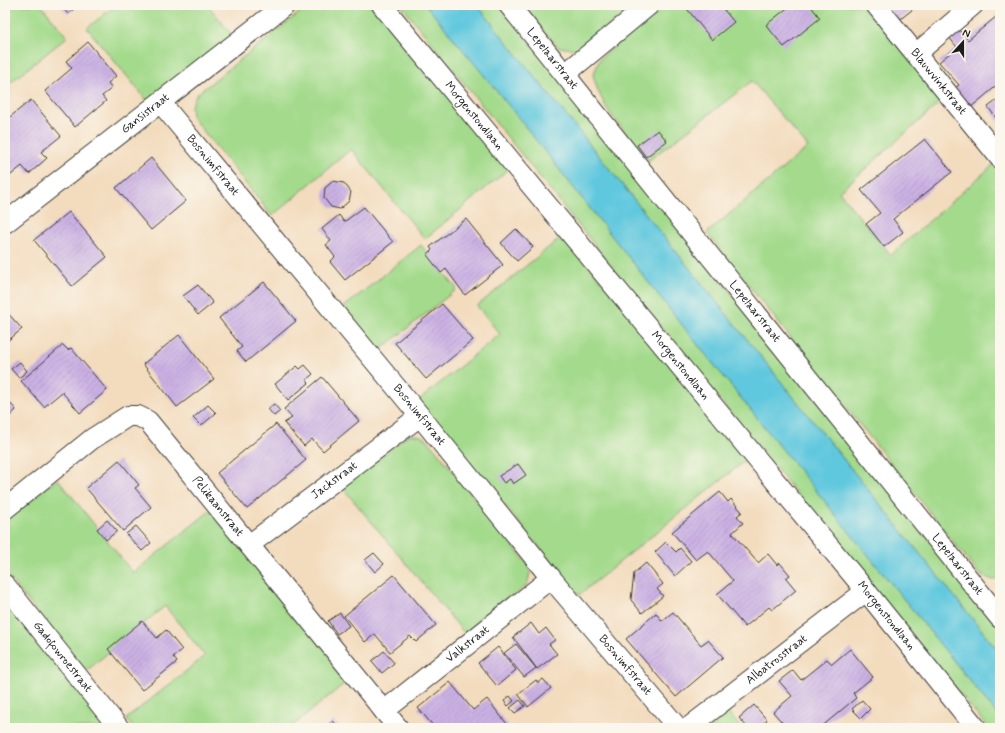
<svg xmlns="http://www.w3.org/2000/svg" width="1005" height="733" font-family="Mynerve,sans-serif">
	<style>
		.green { fill: #a3da8b; stroke: #607b54 }
		.water { fill: #61c8de; stroke: #3e727d }
		.building { fill: url(#building-hatch) }
		.lines { fill: none; stroke-linecap: round; stroke-linejoin: round }
		.street-casing { stroke: #3c3934; stroke-width: 22 }
		.street { stroke: #fff; stroke-width: 20 }
		.labels { text-anchor: middle; dominant-baseline: central; stroke-width: 3; stroke-linejoin: round; paint-order: stroke }
		.street-label { font-size: 12px; fill: #1c1c1c; stroke: #fbf7ec }
	</style>
	<defs>
		<pattern id="building-hatch" width="6" height="6" patternUnits="userSpaceOnUse"><rect width="6" height="6" fill="#cbb1e4"/><path d="M-1 1l2-2M0 6l6-6M5 7l2-2" fill="none" stroke="#ae98c3"/></pattern>
	</defs>
	<rect width="100%" height="100%" fill="#fbf7ec"/>
	<filter id="ink" filterUnits="userSpaceOnUse"><feTurbulence type="fractalNoise" baseFrequency=".025" numOctaves="2"/><feDisplacementMap in="SourceGraphic" scale="8" xChannelSelector="R" yChannelSelector="G"/><feConvolveMatrix kernelMatrix="1 2 1 2 8 2 1 2 1" color-interpolation-filters="sRGB"/></filter>
	<filter id="wash" filterUnits="userSpaceOnUse"><feTurbulence type="fractalNoise" baseFrequency=".012" numOctaves="4" result="noise"/><feDisplacementMap in="SourceGraphic" scale="16" xChannelSelector="R" yChannelSelector="G"/><feGaussianBlur stdDeviation="0.9" result="paint"/><feColorMatrix in="noise" values="0 0 0 0 0 0 0 0 0 0 0 0 0 0 0 0 0 1.4 0 .05"/><feComposite in="paint" operator="in"/></filter>
	<g filter="url(#wash)">
		<rect width="100%" height="100%" fill="#f3dcbe"/>
		<g class="green">
			<polygon points="5,5 41,5 67,37 5,87"/>
			<polygon points="116,5 208,5 235,39 150,104 87,28"/>
			<polygon points="309,5 380,5 511,167 425,239 351,149 272,216 192,117 191,106 197,94"/>
			<polygon points="401,5 426,5 506,102 694,340 1000,718 1000,728 988,728 663,330"/>
			<polygon points="477,5 500,5 1000,627 1000,653"/>
			<polygon points="522,5 636,5 588,43 573,49 558,47"/>
			<polygon points="663,5 864,5 943,100 839,192 891,255 994,164 1000,171 1000,579 993,580 980,575 707,233 808,147 752,81 648,161 607,109 598,91 593,75 600,59"/>
			<polygon points="564,235 747,459 579,595 418,401 500,334 477,306"/>
			<polygon points="421,245 457,289 380,350 344,307"/>
			<polygon points="408,435 419,435 427,439 529,566 530,573 527,585 466,635 342,487"/>
			<polygon points="58,479 133,573 211,510 350,679 290,728 133,728 126,719 205,656 165,606 86,671 5,573 5,519"/>
			<polygon points="5,596 111,728 5,728"/>
			<polygon points="728,712 741,728 707,728"/>
		</g>
		<polygon class="water" points="426,5 477,5 1000,653 1000,718 694,340 506,102"/>
		<g id="blocks">
			<g class="building">
				<polygon points="60,5 78,5 68,14"/>
				<polygon points="684,5 720,5 734,22 712,40"/>
				<polygon points="791,5 810,5 820,18 784,47 766,25"/>
				<polygon points="885,5 918,5 898,21"/>
				<polygon points="997,16 1000,20 1000,83 970,108 954,89 959,85 939,62 957,47 948,36 957,28 968,40"/>
				<polygon points="88,42 116,76 108,83 112,88 102,96 106,101 75,127 45,91 72,68 66,61"/>
				<polygon points="1000,98 1000,123 988,107"/>
				<polygon points="31,100 61,136 41,152 47,158 29,174 22,166 6,179 5,178 5,121"/>
				<polygon points="658,130 667,141 646,157 637,145"/>
				<polygon points="925,139 952,172 893,219 903,232 884,247 866,224 880,213 861,190"/>
				<polygon points="151,158 186,201 151,230 116,188"/>
				<polygon points="333,181 344,183 351,192 349,201 340,209 331,207 324,198 325,188"/>
				<polygon points="364,207 393,242 345,280 330,262 335,257 326,245 331,241 322,229 339,215 344,222"/>
				<polygon points="69,212 107,257 72,286 34,240"/>
				<polygon points="466,219 503,265 465,295 446,269 441,273 427,255 432,250 430,247"/>
				<polygon points="516,229 533,247 517,261 501,243"/>
				<polygon points="264,282 296,321 246,362 237,351 242,347 219,318"/>
				<polygon points="198,285 213,303 198,315 183,296"/>
				<polygon points="442,304 473,340 426,379 395,343"/>
				<polygon points="5,310 22,329 5,343"/>
				<polygon points="179,335 214,379 177,407 143,364"/>
				<polygon points="63,345 68,350 71,348 107,390 80,413 62,392 44,407 21,381"/>
				<polygon points="20,362 27,371 19,378 11,369"/>
				<polygon points="305,365 313,374 306,380 309,383 288,400 275,384 297,366 300,369"/>
				<polygon points="322,377 359,421 323,451 312,439 304,446 284,423 292,418 284,409"/>
				<polygon points="5,397 16,410 5,420"/>
				<polygon points="274,404 280,411 274,416 268,409"/>
				<polygon points="208,405 216,413 201,426 193,418"/>
				<polygon points="276,424 306,460 247,509 217,473"/>
				<polygon points="119,460 139,485 135,488 151,507 123,531 86,488"/>
				<polygon points="518,464 526,475 513,484 510,479 504,483 499,476"/>
				<polygon points="720,492 728,502 731,499 742,512 737,516 743,523 732,533 758,563 768,554 777,565 780,563 790,575 786,578 796,590 772,610 769,607 745,627 717,594 733,581 708,551 696,560 672,532"/>
				<polygon points="107,520 117,531 106,540 97,529"/>
				<polygon points="136,526 151,543 142,551 126,534"/>
				<polygon points="666,542 676,552 680,548 691,561 675,576 655,552"/>
				<polygon points="374,553 384,564 375,572 365,560"/>
				<polygon points="646,563 663,584 657,589 663,596 642,613 631,600 634,573"/>
				<polygon points="394,575 436,625 416,642 410,636 390,652 375,634 365,642 344,616"/>
				<polygon points="673,612 701,645 708,640 723,657 676,697 626,639 656,613 662,621"/>
				<polygon points="340,613 349,626 337,634 328,621"/>
				<polygon points="142,621 157,638 166,630 182,650 173,657 177,662 142,690 108,649"/>
				<polygon points="531,623 539,634 546,628 555,640 549,644 557,654 537,669 513,637"/>
				<polygon points="516,644 536,668 524,677 504,653"/>
				<polygon points="498,647 516,670 497,686 478,663"/>
				<polygon points="850,649 873,677 853,693 856,698 820,728 808,728 807,726 805,728 787,728 773,712 792,696 779,681 793,670 801,680 827,659 832,664"/>
				<polygon points="384,651 394,663 382,673 372,661"/>
				<polygon points="543,679 551,688 528,707 518,694 536,680 538,683"/>
				<polygon points="450,682 473,710 487,699 508,725 504,728 435,728 418,708"/>
				<polygon points="510,696 514,701 508,706 504,701"/>
				<polygon points="520,700 525,706 515,713 510,708"/>
				<polygon points="862,700 870,709 861,718 852,709"/>
				<polygon points="754,705 767,720 758,728 748,728 739,718"/>
				<polygon points="333,721 339,728 325,728"/>
			</g>
		</g>
	</g>
	<g filter="url(#ink)">
		<use href="#blocks" fill-opacity="0" stroke="#3c3934" stroke-width="1"/>
		<g class="lines">
			<g class="street-casing">
				<g id="street">
					<path id="s1" d="M382,5L866,591L976,728"/>
					<path id="s2" d="M509,5L1000,618"/>
					<path id="s3" d="M876,5L1000,158"/>
					<polyline points="917,53 973,5"/>
					<polyline points="565,74 649,5"/>
					<path id="s4" d="M161,103L420,416L551,578L678,728"/>
					<path id="s5" d="M5,223L285,5"/>
					<path id="s6" d="M5,509L92,439L128,416H138L148,421L398,728"/>
					<path id="s7" d="M249,545L420,416"/>
					<path id="s8" d="M5,585L119,728"/>
					<path id="s9" d="M384,711L551,578"/>
					<path id="s10" d="M688,728L866,591"/>
				</g>
			</g>
			<use href="#street" class="street"/>
		</g>
	</g>
	<g class="labels">
		<g class="street-label">
			<text stroke="none"><textPath href="#s2" startOffset="69">Lepelaarstraat</textPath></text>
			<text stroke="none"><textPath href="#s3" startOffset="99">Blauwvinkstraat</textPath></text>
			<text stroke="none"><textPath href="#s5" startOffset="178">Gansistraat</textPath></text>
			<text stroke="none"><textPath href="#s1" startOffset="144">Morgenstondlaan</textPath></text>
			<text stroke="none"><textPath href="#s4" startOffset="81">Bosnimfstraat</textPath></text>
			<text stroke="none"><textPath href="#s2" startOffset="393">Lepelaarstraat</textPath></text>
			<text stroke="none"><textPath href="#s1" startOffset="468">Morgenstondlaan</textPath></text>
			<text stroke="none"><textPath href="#s4" startOffset="405">Bosnimfstraat</textPath></text>
			<text stroke="none"><textPath href="#s7" startOffset="107">Jackstraat</textPath></text>
			<text stroke="none"><textPath href="#s6" startOffset="286">Pelikaanstraat</textPath></text>
			<text stroke="none"><textPath href="#s2" startOffset="717">Lepelaarstraat</textPath></text>
			<text stroke="none"><textPath href="#s1" startOffset="792">Morgenstondlaan</textPath></text>
			<text stroke="none"><textPath href="#s9" startOffset="107">Valkstraat</textPath></text>
			<text stroke="none"><textPath href="#s8" startOffset="92">Gadofowroestraat</textPath></text>
			<text stroke="none"><textPath href="#s10" startOffset="112">Albatrosstraat</textPath></text>
			<text stroke="none"><textPath href="#s4" startOffset="729">Bosnimfstraat</textPath></text>
		</g>
	</g>
	<rect width="1005" height="733" fill="none" stroke="#fbf7ec" stroke-width="20"/>
	<g transform="translate(963 42) rotate(21)" stroke="#fbf7ec" stroke-width="3" paint-order="stroke">
	<path d="M0-3L7 15L0 10L-7 15Z" fill="#1c1c1c"/>
	<text y="-6" font-size="11" font-weight="bold" text-anchor="middle" fill="#1c1c1c">N</text>
	</g>
</svg>
